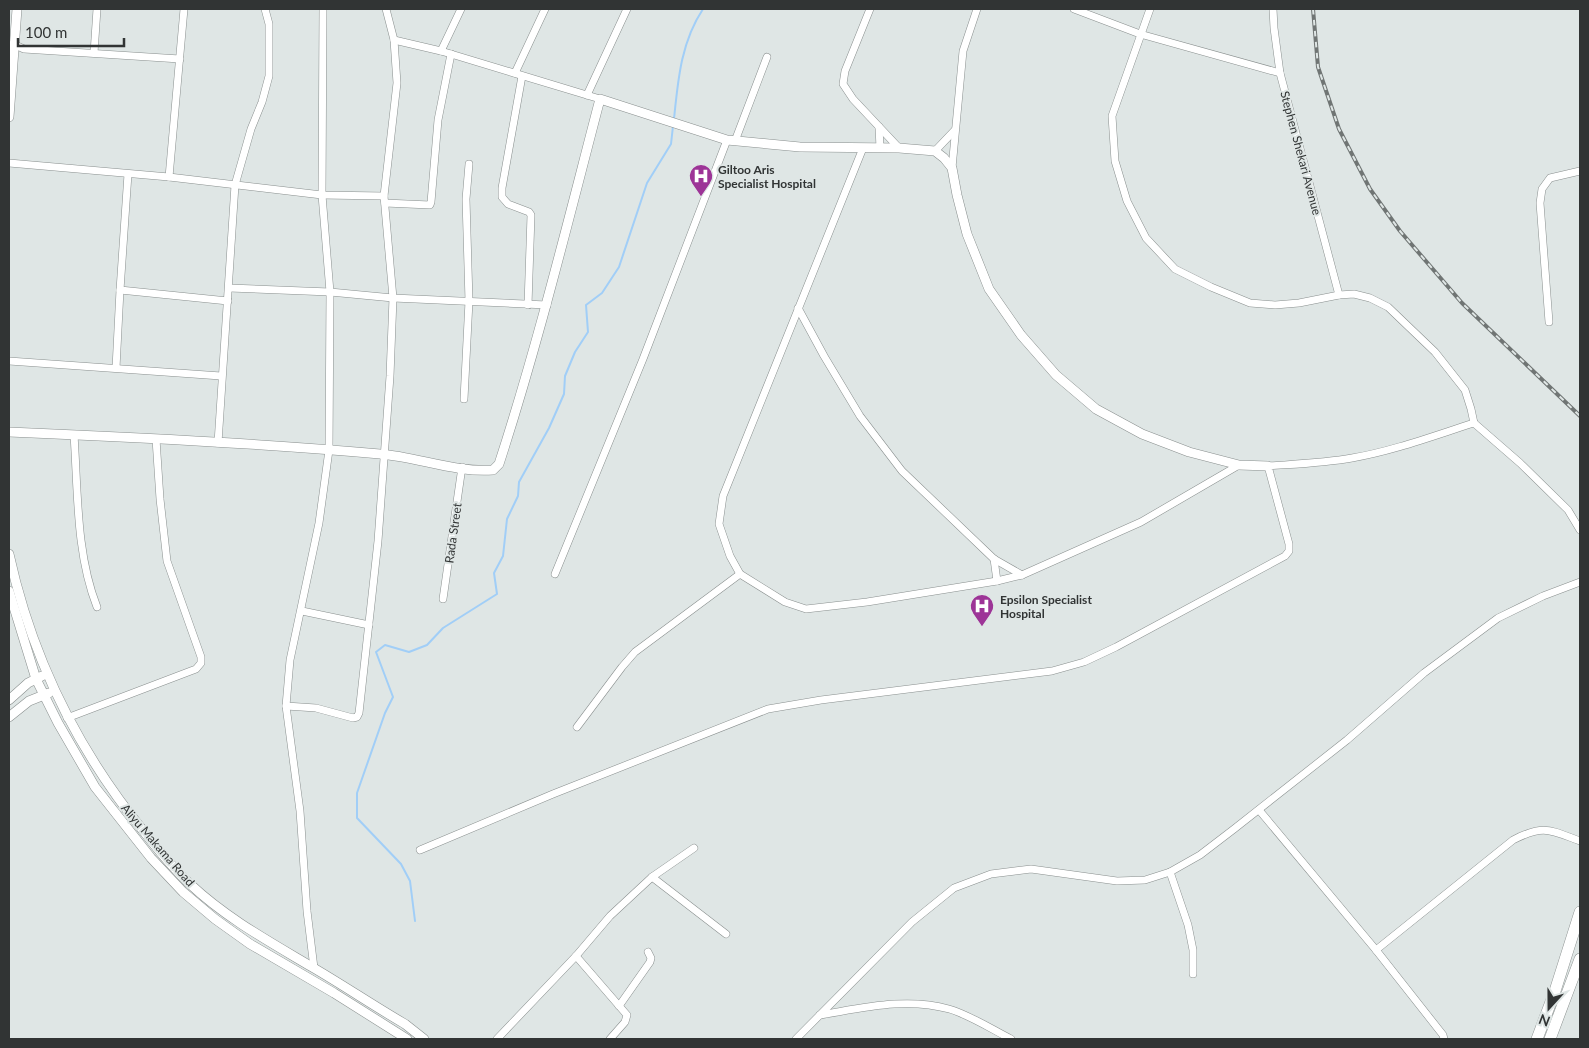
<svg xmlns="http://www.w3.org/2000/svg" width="1589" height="1048" font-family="Lato,sans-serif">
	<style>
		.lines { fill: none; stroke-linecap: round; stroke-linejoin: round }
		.stream { stroke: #a1cef7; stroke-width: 2 }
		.minor-casing { stroke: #898f8e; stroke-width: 8 }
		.tertiary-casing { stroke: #898f8e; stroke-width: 10 }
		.primary-casing { stroke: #898f8e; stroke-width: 12 }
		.minor { stroke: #fff; stroke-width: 7 }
		.tertiary { stroke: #fff; stroke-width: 9 }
		.primary { stroke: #fff; stroke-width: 11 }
		.rail-casing { stroke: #707574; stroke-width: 4 }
		.rail { stroke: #dfe6e5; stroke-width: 2; stroke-dasharray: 5.5; stroke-linecap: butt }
		.labels { text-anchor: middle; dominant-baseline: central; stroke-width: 4; stroke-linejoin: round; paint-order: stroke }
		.street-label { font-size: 12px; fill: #313434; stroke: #dfe6e5 }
		.poi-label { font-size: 12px; font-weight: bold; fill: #313434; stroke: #dfe6e5; text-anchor: start }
	</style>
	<rect width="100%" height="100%" fill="#dfe6e5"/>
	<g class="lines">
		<g class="stream">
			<path d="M674,119C678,80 681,42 703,9"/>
			<polyline points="415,921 410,881 401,864 357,818 357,793 385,713 393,697 376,652 385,645 409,652 427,645 443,628 497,594 494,573 503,556 507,519 518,496 519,482 549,428 564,394 565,376 575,352 588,332 586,305 602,293 619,267 647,183 671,144 673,126"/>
		</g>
		<g class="minor-casing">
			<g id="minor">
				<polyline points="870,9 845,71 843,84 853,99 899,148"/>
				<polyline points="1074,9 1140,34 1280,73"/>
				<polyline points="1150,9 1112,116 1115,161 1127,201 1146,238 1175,269 1211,287 1250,303 1275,305 1299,303 1339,295 1354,294 1370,298 1388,307 1435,352 1465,390 1471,409 1474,423"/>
				<polyline points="1273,9 1274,28 1280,73 1339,295"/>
				<polyline points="394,40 441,51 600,99"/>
				<polyline points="13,44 24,49 180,59"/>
				<polyline points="441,51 461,9"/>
				<polyline points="94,53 97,9"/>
				<polyline points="515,73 545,9"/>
				<polyline points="522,76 502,188 502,197 508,204 529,212 531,215 528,305"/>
				<polyline points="587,95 627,9"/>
				<polyline points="879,127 880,148"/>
				<polyline points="735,141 767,57"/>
				<polyline points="863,148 723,496 719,524 730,556 740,574 785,602 806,609 867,602 997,581 1022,575 1141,522 1239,465"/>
				<polyline points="935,151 954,131"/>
				<polyline points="9,163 169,177 322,195 384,196"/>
				<polyline points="952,168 963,51 977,9"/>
				<polyline points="169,177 184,9"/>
				<polyline points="385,203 430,205 431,202 438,120 451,54"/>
				<polyline points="229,288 330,292 393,298 547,305"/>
				<polyline points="120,290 228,301"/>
				<polyline points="798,308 824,356 860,416 902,471 994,559 1022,575"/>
				<polyline points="1549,322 1540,203 1542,189 1550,178 1580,171"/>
				<polyline points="9,361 221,376"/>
				<polyline points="116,368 120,290 128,174"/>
				<polyline points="464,399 469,301 466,199 469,164"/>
				<path d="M74,435C78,492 76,554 97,607"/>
				<polyline points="218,443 235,185 251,129 262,102 269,76 269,24 265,9"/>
				<polyline points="994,559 997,581"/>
				<polyline points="555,574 643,359 727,140"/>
				<polyline points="443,599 462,467"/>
				<polyline points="302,611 369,625"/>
				<polyline points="286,706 316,708 353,718 357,717 359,713 378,541 390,376 393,298 384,196 397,83 394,40 386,9"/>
				<polyline points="67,718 196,669 201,663 201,657 167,561 160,499 156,439"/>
				<polyline points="577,727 622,667 635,652 740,574"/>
				<polyline points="1259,810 1376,950 1443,1035 1444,1039"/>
				<path d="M420,850L553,794L768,709L821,700L1052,671L1084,662L1116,647L1285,556L1289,551V544L1268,466C1296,464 1324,463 1352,458C1393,451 1433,436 1474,423L1520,463L1568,510L1580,530"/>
				<polyline points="1170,872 1188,925 1193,950 1193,974"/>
				<polyline points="652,877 726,934"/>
				<path d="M1376,950L1513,840C1544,824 1550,830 1580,841"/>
				<polyline points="576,956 627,1015 625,1022 610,1039"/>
				<polyline points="314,968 307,911 300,811 286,706 290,660 319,523 329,450 330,292 322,195 323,9"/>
				<polyline points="619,1006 650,962 651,958 648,952"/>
				<path d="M820,1015C863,1008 906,997 949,1009C968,1014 993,1030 1011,1039"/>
				<polyline points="497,1039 576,956 610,916 652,877 694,848"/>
				<polyline points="796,1039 912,922 954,888 991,874 1031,869 1117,881 1145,880 1170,872 1200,855 1234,829 1347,740 1424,673 1498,618 1543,596 1580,582"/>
			</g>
		</g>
		<g class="tertiary-casing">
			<g id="tertiary">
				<polyline points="9,117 17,9"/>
				<path d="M9,432C133,437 257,443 380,454C417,457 457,473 493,470L499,464C538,344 568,221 600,99L727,140L800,147L899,148L935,151L944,158L952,168L957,195L967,234L989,289L1021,335L1056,375L1096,409L1142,434L1189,452L1239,465L1268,466"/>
				<path d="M9,554C32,659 77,750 145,833C159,851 174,869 190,884C226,918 270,942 312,967C343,985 374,1006 405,1024L424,1039"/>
				<polyline points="9,591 36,679 58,723 95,787 151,858 183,892 215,919 250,944 334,993 407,1039"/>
				<polyline points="9,700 28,683 42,676"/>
				<polyline points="9,717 29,701 49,693"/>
			</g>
		</g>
		<g class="primary-casing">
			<g id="primary">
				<polyline points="1537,1039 1555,991 1580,912"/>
				<polyline points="1550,1039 1580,959"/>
			</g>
		</g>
		<use href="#minor" class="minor"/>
		<use href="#tertiary" class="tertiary"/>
		<use href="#primary" class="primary"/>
		<g class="rail-casing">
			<polyline id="rail" points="1313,9 1318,67 1339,129 1370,189 1400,231 1462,303 1580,416"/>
		</g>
		<use href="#rail" class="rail"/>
	</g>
	<defs>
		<g id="hospital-pin" transform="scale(1.25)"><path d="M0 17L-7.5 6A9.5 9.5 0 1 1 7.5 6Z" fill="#9d3497" stroke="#dfe6e5"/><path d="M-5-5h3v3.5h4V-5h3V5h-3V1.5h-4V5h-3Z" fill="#fff"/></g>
	</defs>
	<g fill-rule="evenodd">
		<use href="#hospital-pin" x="701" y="176"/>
		<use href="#hospital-pin" x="982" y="606"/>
	</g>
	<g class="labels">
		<g class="street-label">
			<text transform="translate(1301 153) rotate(75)">Stephen Shekari Avenue</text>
			<text transform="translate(453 533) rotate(-82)">Rada Street</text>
			<text transform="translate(158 845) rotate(49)">Aliyu Makama Road</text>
		</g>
		<g class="poi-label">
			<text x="718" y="169">Giltoo Aris<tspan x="718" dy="14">Specialist Hospital</tspan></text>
			<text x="1000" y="599">Epsilon Specialist<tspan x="1000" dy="14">Hospital</tspan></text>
		</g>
	</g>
	<rect width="1589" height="1048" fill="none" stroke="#313434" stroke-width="20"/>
	<g transform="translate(1549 1008) rotate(201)" stroke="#dfe6e5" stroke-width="4" paint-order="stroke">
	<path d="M0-4L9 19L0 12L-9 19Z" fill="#313434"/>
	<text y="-8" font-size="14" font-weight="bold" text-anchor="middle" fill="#313434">N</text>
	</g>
	<path d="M18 38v8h106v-8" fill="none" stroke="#313434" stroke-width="2.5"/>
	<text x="25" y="38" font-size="15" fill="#313434" stroke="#dfe6e5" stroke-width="4" paint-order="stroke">100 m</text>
</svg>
